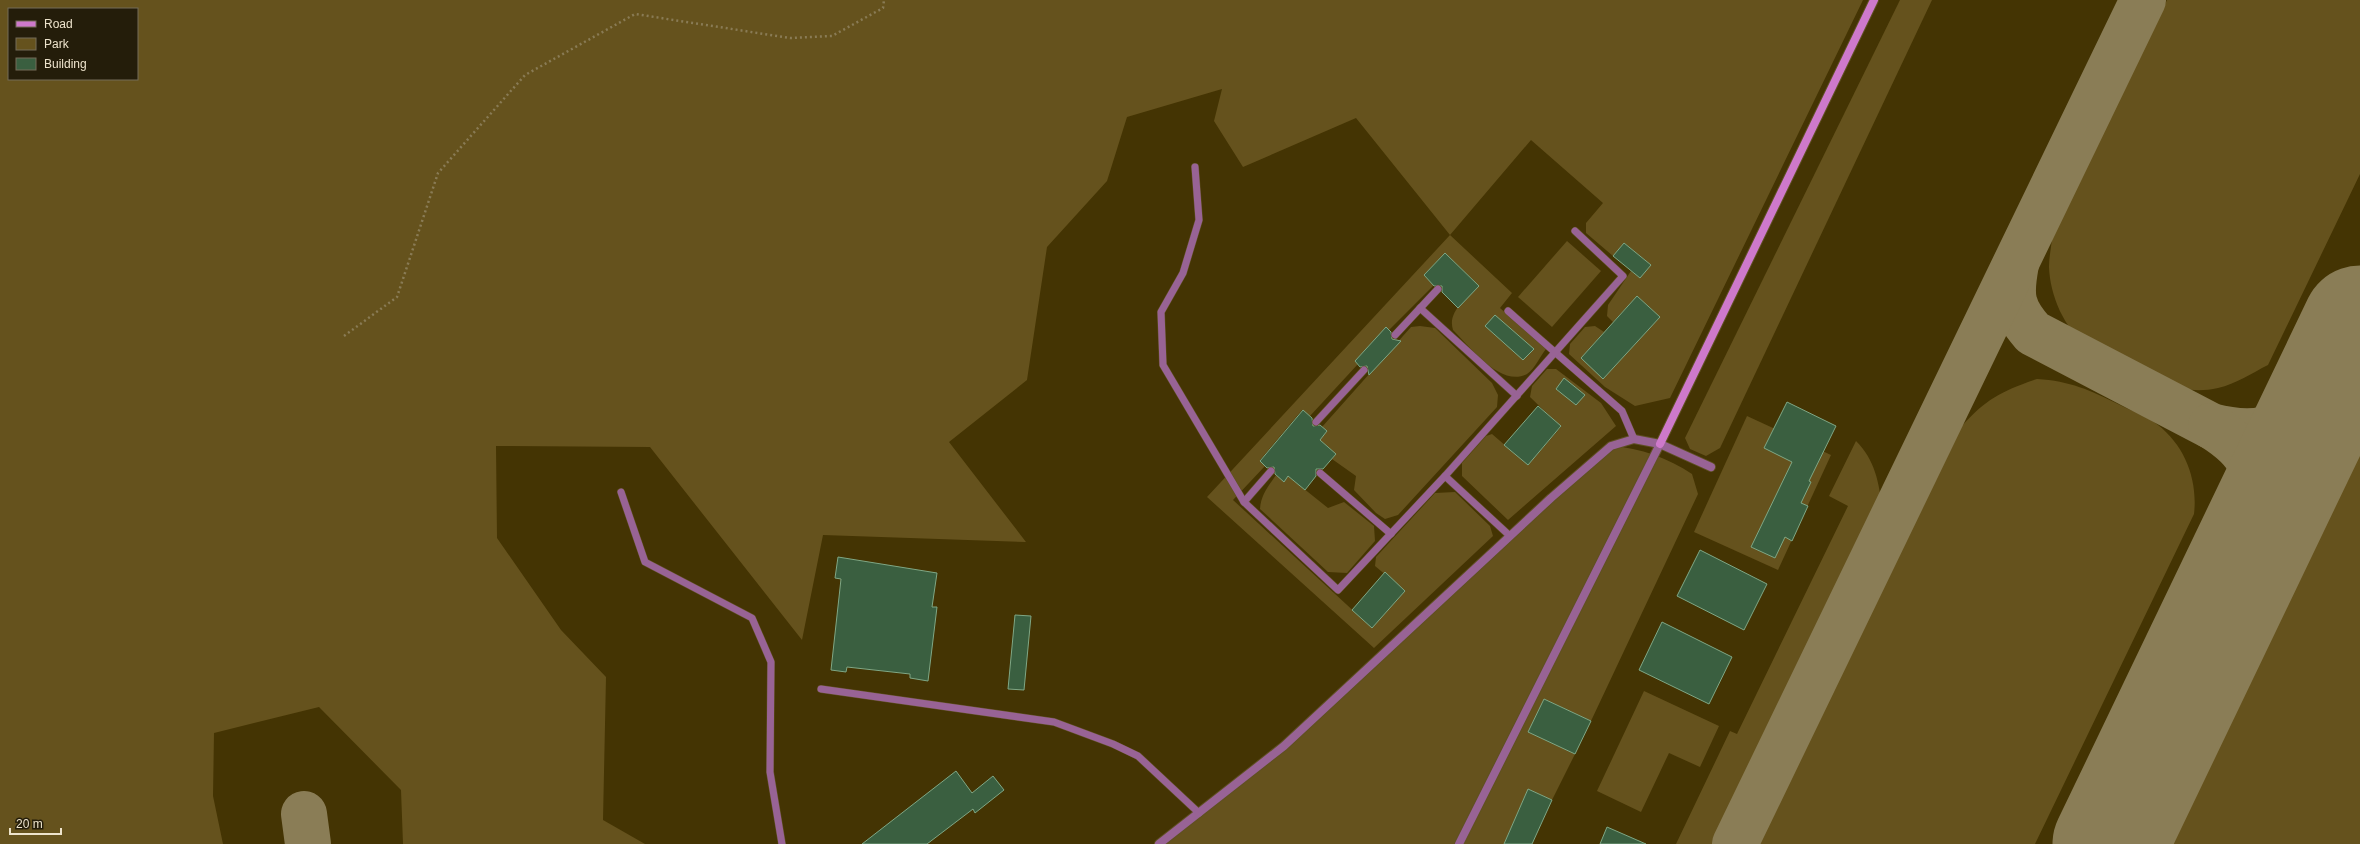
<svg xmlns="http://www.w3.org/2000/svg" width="2360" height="844" font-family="Helvetica,sans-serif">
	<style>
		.green { fill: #65521d; fill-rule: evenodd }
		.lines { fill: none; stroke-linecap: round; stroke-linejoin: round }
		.taxiway { stroke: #8a7d56; stroke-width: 46 }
		.runway { stroke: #8a7d56; stroke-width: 115 }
		.building { fill: #3a5f40; stroke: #7fa785 }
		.lane-casing { stroke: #5f5023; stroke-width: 8 }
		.street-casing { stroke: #5f5023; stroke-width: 10 }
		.secondary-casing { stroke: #5f5023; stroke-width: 10 }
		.path { stroke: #897b55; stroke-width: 2.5; stroke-dasharray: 2 3; stroke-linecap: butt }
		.lane { stroke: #986395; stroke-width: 7 }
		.street { stroke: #986395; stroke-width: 8 }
		.secondary { stroke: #ce79cb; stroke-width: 8 }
	</style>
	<rect width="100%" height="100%" fill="#443403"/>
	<g class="green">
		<path d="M0,0H1863L1670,398L1635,406L1605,387L1569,354L1570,344L1585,327L1595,326L1604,332L1581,358L1604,378L1660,317L1637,296L1613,322L1607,316L1608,305L1631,271L1640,278L1651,265L1624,243L1613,256L1586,233V223L1603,203L1531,140L1450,235L1512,293L1500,308L1546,349C1540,356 1535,369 1527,374C1501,388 1470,347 1453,330C1447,312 1467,297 1479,286L1445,253L1424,275L1434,285L1389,330L1386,327L1355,361L1358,364L1310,416L1302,410L1260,460L1265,466L1233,500L1372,628L1405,591L1375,566L1376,557L1435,493L1455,492L1490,526L1493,536L1374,648L1207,497L1450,235L1356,118L1243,167L1214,121L1222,89L1127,117L1107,181L1047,247L1027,380L949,442L1026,542L823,535L802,640L650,447L496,446L497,538L561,630L606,677L603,820L645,844H403L401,790L319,707L214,733L213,796L223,844H0ZM9,9H137V79H9Z"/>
		<polygon points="1900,0 1932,0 1720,448 1706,456 1690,449 1685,438"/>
		<path d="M2167,0H2360V174L2268,365C2252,373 2236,384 2218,388C2187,395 2162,384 2134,370C2119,362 2102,356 2088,346C2064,329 2050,295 2049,267C2049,258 2051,248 2052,239Z"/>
		<polygon points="1567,241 1601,271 1552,327 1518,297"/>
		<polygon points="1420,326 1435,328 1492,383 1498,395 1497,407 1398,515 1385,519 1376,513 1354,490 1356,476 1332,459 1336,454 1320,440 1327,431 1322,427 1411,327"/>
		<polygon points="1547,369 1556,369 1601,403 1616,426 1508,520 1462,476 1462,463 1486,436 1492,434 1528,465 1561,427 1530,397 1532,386"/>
		<path d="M2037,379C2070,381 2090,390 2120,405C2132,411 2147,416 2158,425C2185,446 2198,480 2194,514L2035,844H1759L1962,426C1986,399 2002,391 2037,379Z"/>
		<polygon points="1747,416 1831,455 1778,570 1694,532"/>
		<path d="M1856,441C1875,460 1879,482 1882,508L1719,844H1676L1730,731L1737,734L1848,506L1829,496Z"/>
		<path d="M1611,446C1641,448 1668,458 1692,474L1698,494L1591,721L1544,699L1529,732L1575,754L1552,800L1528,789L1504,844H1159L1284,746Z"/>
		<polygon points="2360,447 2360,844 2167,844"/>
		<path d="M1276,475L1284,481L1288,476L1328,508L1344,502L1374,526L1375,541L1347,573L1328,572L1260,509C1261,495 1268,487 1276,475Z"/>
		<polygon points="1644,691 1719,726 1700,767 1669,753 1641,812 1597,791"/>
	</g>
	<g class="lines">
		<g class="taxiway">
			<path d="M2016,264C2010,296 2011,308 2033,333L2211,426C2280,444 2297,415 2338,368"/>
			<path d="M2211,426C2271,463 2255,488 2252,549"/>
			<polyline points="304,814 308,844"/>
			<polyline points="1735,844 2143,0"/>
		</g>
		<polyline class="runway" points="2110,844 2360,323"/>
	</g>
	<g class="building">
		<polygon points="1624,243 1651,265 1640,278 1613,256"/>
		<polygon points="1445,253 1479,286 1458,308 1442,292 1442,286 1434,286 1424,275"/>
		<polygon points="1637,296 1660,317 1603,379 1581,358"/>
		<polygon points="1495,315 1534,349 1523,360 1485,326"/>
		<polygon points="1386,327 1391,332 1392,339 1401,341 1369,375 1367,366 1360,367 1355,361"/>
		<polygon points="1564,378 1585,395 1576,405 1556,389"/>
		<polygon points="1787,402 1836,426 1809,481 1811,482 1801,503 1808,506 1792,541 1785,537 1775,558 1751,547 1792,462 1764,448"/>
		<polygon points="1538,406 1561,426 1528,465 1504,445"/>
		<polygon points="1303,410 1312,418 1313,426 1320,425 1327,431 1320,440 1336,454 1323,469 1316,469 1316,476 1305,490 1288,476 1284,482 1275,474 1274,467 1267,468 1260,461"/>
		<polygon points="1700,550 1767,584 1744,630 1677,596"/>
		<polygon points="838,557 937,573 932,607 937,607 928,681 910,678 910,674 847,667 846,672 831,670 841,579 835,578"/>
		<polygon points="1385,572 1405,591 1372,628 1352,610"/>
		<polygon points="1015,615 1031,616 1024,690 1008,689"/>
		<polygon points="1662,622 1732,657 1709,704 1639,670"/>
		<polygon points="1544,699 1591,721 1575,754 1528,732"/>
		<polygon points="956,771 972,793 993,776 1004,790 975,813 973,809 927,844 862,844"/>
		<polygon points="1528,789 1552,800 1532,844 1504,844"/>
		<polygon points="1607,827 1646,844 1600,844"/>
	</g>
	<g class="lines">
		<g class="lane-casing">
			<g id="lane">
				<polyline points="1195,167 1199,220 1183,273 1161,312 1163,365 1244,502"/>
				<polyline points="1420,308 1517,396"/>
				<polyline points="1508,311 1622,411 1634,439"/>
				<polyline points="1395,335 1438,289"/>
				<polyline points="1316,422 1364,370"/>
				<polyline points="1271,471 1244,502 1338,590 1445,476 1623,276 1575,231"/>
				<polyline points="1320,473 1391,534"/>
				<polyline points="1445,476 1510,536"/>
				<polyline points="621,492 645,562 752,618 771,662 770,772 782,844"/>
				<polyline points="821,689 1054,722 1113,744 1138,756 1199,813"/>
			</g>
		</g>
		<g class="street-casing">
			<g id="street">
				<polyline points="1159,844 1284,746 1551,498 1611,446 1634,439 1660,444 1711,467"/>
				<polyline points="1459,844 1660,444"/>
			</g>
		</g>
		<g class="secondary-casing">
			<polyline id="secondary" points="1660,444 1874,0"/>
		</g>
		<polyline class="path" points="344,336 397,297 438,173 525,75 635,14 790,38 832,36 883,8 884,0"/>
		<use href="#lane" class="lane"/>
		<use href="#street" class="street"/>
		<use href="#secondary" class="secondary"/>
	</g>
	<rect x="8" y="8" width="130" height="72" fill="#241d0a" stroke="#746c58"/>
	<rect x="16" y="21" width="20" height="6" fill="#ce79cb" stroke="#746c58"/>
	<text x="44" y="28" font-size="12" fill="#ede3cc">Road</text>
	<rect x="16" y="38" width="20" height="12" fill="#65521d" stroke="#746c58"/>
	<text x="44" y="48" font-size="12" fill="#ede3cc">Park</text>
	<rect x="16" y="58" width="20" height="12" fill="#3a5f40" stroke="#746c58"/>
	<text x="44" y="68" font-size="12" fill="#ede3cc">Building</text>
	<path d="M10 828v6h51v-6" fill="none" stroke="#ede3cc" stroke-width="2"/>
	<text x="16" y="828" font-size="12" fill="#ede3cc" stroke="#241d0a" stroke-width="3" paint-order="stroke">20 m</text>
</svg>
